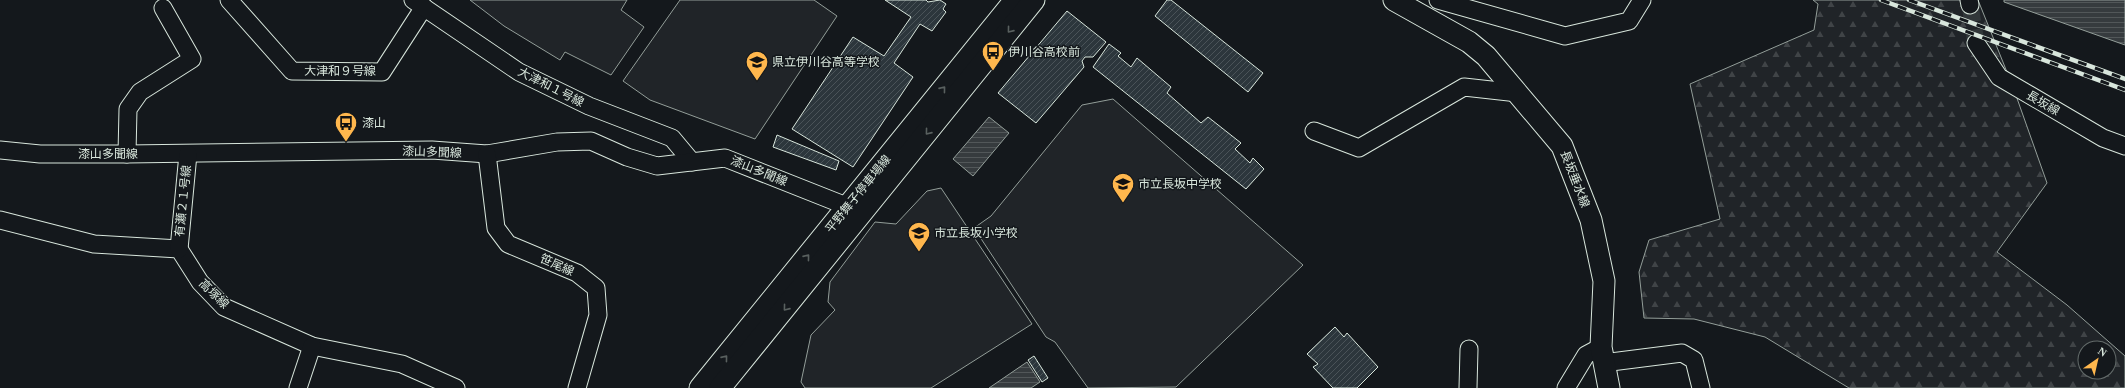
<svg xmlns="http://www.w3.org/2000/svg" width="2125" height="388" font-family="'Times New Roman','Noto Sans JP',serif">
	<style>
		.forest { fill: url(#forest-firs); stroke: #939e99; fill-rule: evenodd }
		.park { fill: #202428; stroke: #939e99 }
		.water { fill: url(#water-rules); stroke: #939e99 }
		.building { fill: url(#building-hatch); stroke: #d8e6dc }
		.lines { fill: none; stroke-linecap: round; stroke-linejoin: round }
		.minor-tunnel { stroke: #313739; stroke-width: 17; stroke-dasharray: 17 8; stroke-linecap: butt }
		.minor-casing { stroke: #d8e6dc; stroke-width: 19 }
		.major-casing { stroke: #d8e6dc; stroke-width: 23 }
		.minor { stroke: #14181c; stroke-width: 17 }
		.major { stroke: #14181c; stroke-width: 21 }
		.rail-casing { stroke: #d8e6dc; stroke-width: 4.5 }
		.rail { stroke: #14181c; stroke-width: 3; stroke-dasharray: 9; stroke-linecap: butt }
		.oneway { stroke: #59605f }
		.labels { text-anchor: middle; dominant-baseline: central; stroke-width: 3; stroke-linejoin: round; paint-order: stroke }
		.poi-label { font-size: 12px; fill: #d8e6dc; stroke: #14181c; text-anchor: start }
		.street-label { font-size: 12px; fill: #d8e6dc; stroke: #14181c }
	</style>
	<defs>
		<pattern id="forest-firs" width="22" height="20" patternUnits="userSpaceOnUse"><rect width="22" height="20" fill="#202428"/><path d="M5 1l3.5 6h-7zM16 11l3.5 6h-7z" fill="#404447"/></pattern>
		<pattern id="water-rules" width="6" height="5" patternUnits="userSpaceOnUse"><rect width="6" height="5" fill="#363b3e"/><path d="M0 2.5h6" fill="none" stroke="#525759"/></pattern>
		<pattern id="building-hatch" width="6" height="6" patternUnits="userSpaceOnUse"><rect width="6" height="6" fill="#2c363c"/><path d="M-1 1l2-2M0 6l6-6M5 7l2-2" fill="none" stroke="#4a5358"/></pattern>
	</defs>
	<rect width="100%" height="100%" fill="#14181c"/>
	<path class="forest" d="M1813,0H1978L2013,87L2047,183L1997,252L2067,305L2125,356V388H1849L1765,337L1694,319L1644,318L1639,272L1649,240L1720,219L1690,84L1814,30L1818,4ZM2085,348H2109V372H2085Z"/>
	<g class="park">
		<polygon points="470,0 627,0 621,10 644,27 611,75 565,52 560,60 504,26"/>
		<polygon points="680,0 814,0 837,16 755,139 650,100 623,81"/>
		<polygon points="1113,99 1303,265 1176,387 1088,388 1055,342 1046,337 974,228 991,216 1082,105"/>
		<polygon points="941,188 1032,324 931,388 805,388 801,382 811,335 835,310 828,302 830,282 875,222 896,224 927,191"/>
	</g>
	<g class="water">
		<polygon points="2004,0 2125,0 2125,45 2004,2"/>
		<polygon points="989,117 1009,133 973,176 953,159"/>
		<polygon points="1027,362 1040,382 1031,388 989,388"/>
	</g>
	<g class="building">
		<polygon points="885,0 926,0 928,2 940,0 946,4 943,9 946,12 932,31 920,24 894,63 913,77 853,167 792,129 853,37 884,56 911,17"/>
		<polygon points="1167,0 1171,0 1263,73 1248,92 1155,16"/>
		<polygon points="1067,11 1106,42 1093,57 1085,57 1082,61 1084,67 1036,123 998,93"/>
		<polygon points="1109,44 1121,53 1118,56 1131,67 1137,58 1171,87 1167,93 1201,123 1208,117 1241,143 1235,149 1250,163 1253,158 1264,169 1246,189 1093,67"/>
		<polygon points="777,135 839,161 836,170 773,147"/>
		<polygon points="1335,327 1344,337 1347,333 1378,367 1357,388 1333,388 1313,367 1318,364 1307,354"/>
		<polygon points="1034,356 1048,378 1042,382 1028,360"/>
	</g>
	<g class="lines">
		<polyline class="minor-tunnel" points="1970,5 1976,43"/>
		<g class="minor-casing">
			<g id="minor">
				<polyline points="229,0 292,71 382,72 424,7"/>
				<polyline points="413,0 519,72 589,106 672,138 692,162"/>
				<polyline points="1438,0 1565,36 1629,21 1642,0"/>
				<polyline points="1969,0 1970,5"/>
				<polyline points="1976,43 1999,77 2103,138 2125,146"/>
				<polyline points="1314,131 1359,148 1464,87 1518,93"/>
				<polyline points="0,150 40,154 127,154 432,150 487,154 557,142 591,141 627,157 657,166 725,158 859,211"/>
				<polyline points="127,154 128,109 140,92 192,59 163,8"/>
				<polyline points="487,154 496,228 508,244 577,273 596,288 598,315 577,388"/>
				<polyline points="0,220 94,244 179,249 200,282 224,307 312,346 402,364 456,388"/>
				<polyline points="179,249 188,154"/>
				<polyline points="1603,363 1682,353 1694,360 1701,388"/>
				<polyline points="298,388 312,346"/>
				<polyline points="1468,388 1469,349"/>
				<polyline points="1566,388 1586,355 1601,347"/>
			</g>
		</g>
		<g class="major-casing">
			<g id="major">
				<polyline points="1394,0 1469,42 1486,56 1562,146 1591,220 1604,281 1601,347 1609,388"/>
				<polyline points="700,388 1015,0"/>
				<polyline points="720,388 1034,0"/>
			</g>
		</g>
		<use href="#minor" class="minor"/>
		<use href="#major" class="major"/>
		<g class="rail-casing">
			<g id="rail">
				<polyline points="1881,0 2125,90"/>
				<polyline points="1909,0 2125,79"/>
			</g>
		</g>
		<use href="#rail" class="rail"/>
	</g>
	<defs><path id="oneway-chevron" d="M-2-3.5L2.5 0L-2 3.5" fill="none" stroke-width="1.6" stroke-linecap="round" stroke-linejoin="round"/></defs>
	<g class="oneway">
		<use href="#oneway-chevron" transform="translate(1010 30) rotate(129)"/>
		<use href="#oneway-chevron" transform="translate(943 89) rotate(-51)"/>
		<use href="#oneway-chevron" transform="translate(928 132) rotate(129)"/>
		<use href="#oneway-chevron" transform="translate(807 257) rotate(-51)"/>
		<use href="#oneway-chevron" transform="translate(786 308) rotate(129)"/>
		<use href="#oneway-chevron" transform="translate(725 358) rotate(-51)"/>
	</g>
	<defs>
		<g id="bus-pin" transform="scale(1.15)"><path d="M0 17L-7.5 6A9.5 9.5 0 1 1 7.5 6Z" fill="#ffb74d" stroke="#14181c"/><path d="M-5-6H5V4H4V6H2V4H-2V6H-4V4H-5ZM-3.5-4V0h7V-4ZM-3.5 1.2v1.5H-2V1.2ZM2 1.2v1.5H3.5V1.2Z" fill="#111"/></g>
		<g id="school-pin" transform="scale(1.15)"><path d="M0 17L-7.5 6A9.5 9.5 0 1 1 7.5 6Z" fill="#ffb74d" stroke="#14181c"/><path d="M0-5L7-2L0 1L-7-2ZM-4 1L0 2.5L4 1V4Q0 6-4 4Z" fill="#111"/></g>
	</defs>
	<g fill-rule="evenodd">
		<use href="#bus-pin" x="993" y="52"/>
		<use href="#school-pin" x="757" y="62"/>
		<use href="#bus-pin" x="346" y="123"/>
		<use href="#school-pin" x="1123" y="184"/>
		<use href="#school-pin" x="919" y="233"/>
	</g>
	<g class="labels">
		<g class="poi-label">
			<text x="1008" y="52">伊川谷高校前</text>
			<text x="772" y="62">県立伊川谷高等学校</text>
			<text x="362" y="123">漆山</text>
			<text x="1138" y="184">市立長坂中学校</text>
			<text x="934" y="233">市立長坂小学校</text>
		</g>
		<g class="street-label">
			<text x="340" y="71">大津和９号線</text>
			<text transform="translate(551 87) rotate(27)">大津和１号線</text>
			<text transform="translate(2043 103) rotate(30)">長坂線</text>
			<text transform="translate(432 152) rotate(2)">漆山多聞線</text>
			<text x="108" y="154">漆山多聞線</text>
			<text transform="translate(759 171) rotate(22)">漆山多聞線</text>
			<text transform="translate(1575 179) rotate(69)">長坂垂水線</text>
			<text transform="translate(858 194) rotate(-51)">平野舞子停車場線</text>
			<text transform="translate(183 201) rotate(-84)">有瀬２１号線</text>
			<text transform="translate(557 265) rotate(24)">笹尾線</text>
			<text transform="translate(214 294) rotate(44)">高塚線</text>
		</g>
	</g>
	<g transform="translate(2097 360) rotate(34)"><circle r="19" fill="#14181c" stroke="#626a69"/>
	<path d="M0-3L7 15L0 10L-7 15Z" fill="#ffb74d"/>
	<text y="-6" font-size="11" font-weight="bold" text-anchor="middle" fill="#d8e6dc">N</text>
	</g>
</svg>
